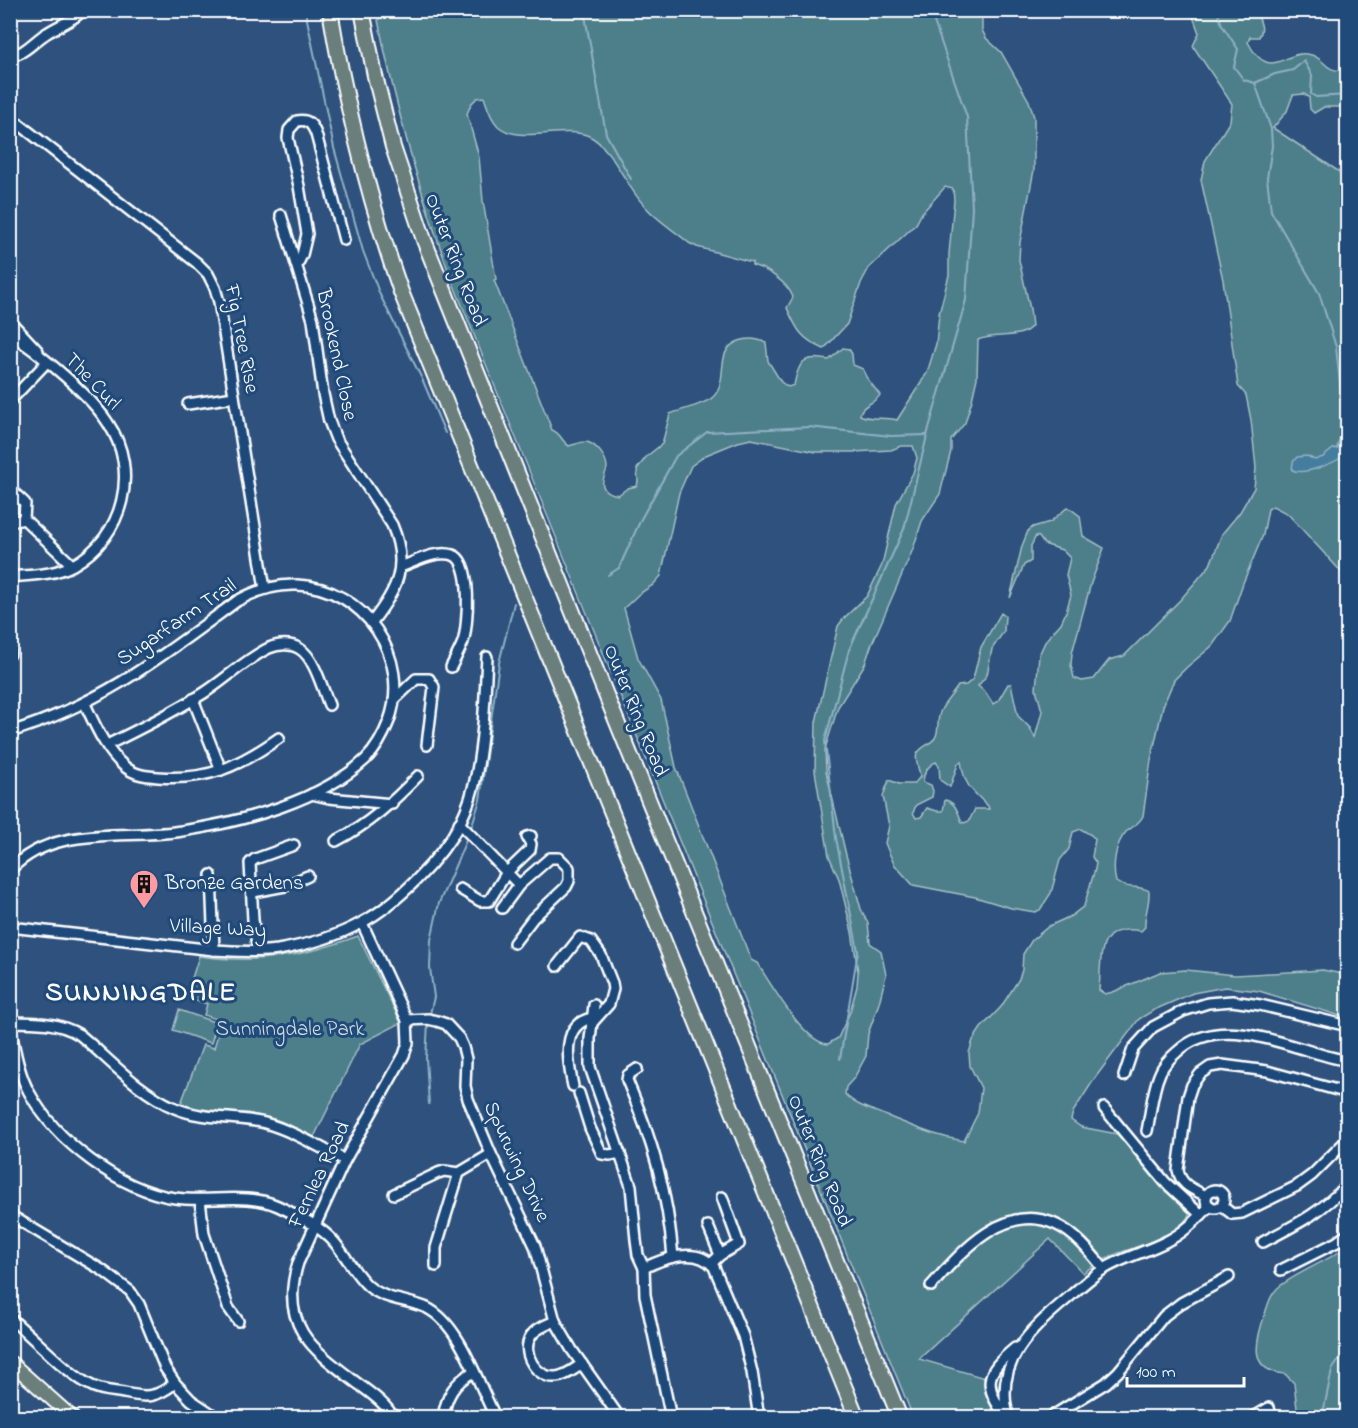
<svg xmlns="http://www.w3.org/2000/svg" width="1358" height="1428" font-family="'Indie Flower',sans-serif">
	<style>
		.green { fill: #4d7f8b; stroke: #a6bfc5; stroke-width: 1.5; fill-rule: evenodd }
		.water { fill: #447d9f; stroke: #8fb1c5; stroke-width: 1.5 }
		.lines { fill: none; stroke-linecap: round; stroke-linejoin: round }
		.stream { stroke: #8fb1c5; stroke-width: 2 }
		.minor-casing { stroke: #fff; stroke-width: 14 }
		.major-casing { stroke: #fff; stroke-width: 16 }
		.highway-casing { stroke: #fff; stroke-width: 18 }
		.minor { stroke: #1f4a7a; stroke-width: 9 }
		.major { stroke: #6b7f7c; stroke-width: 12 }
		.highway { stroke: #6b7f7c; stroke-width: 14 }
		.labels { text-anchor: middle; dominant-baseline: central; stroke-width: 6; stroke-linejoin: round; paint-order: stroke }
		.street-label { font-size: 21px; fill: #fff; stroke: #1f4a7a }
		.poi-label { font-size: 21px; fill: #fff; stroke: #1f4a7a; text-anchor: start }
		.park-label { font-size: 21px; fill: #d2dfe2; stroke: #1f4a7a }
		.district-label { font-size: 27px; font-weight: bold; letter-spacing: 1.5px; fill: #fff; stroke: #1f4a7a }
	</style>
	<rect width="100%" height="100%" fill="#2e527d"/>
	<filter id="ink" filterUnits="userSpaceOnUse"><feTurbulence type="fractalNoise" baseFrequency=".0167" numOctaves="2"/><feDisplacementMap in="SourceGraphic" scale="12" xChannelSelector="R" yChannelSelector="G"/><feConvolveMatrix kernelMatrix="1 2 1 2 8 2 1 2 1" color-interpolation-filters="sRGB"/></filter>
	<g filter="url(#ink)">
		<g class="green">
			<path d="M389,10L982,11V30L986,38L1001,52L1029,101L1034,117V170L1020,242L1019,260L1030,309L1032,326C1020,341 994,332 978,340L977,378L972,400L965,423L951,440V451L940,494L922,521L913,549L871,646L865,664L838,707L825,749L826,771L846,855L861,909L868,923L870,943L881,951L886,975L879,1003L868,1034L866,1056L854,1078L846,1087L845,1094C855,1106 873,1110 887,1116C915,1127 933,1136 964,1141L978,1113L981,1088L970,1066L969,1053L973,1040L981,1028L1001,1007L1019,979L1022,970L1023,954L1032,940L1049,926L1071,916L1084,906L1095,869L1096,863L1092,857L1095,839L1091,835L1081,829L1073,832L1069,849L1060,860L1051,893L1040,910L1035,912L1011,908L975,897L913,885L894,864L887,848L885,843L889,826L883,796L889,780L899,784H914L920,777C920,770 914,760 917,754C921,746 930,745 935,738C940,730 936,719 941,710C945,702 953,694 958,686L966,685L973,679L981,647L1001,613L1005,616L1004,631L992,649L987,675L978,686L986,693L993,704L998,701L1008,684H1011L1018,716L1030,728L1035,738L1042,711L1036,689L1039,655L1046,640L1061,623L1066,612L1071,595L1066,575L1070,558L1062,550L1044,544L1039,537L1036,536L1031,546V561L1024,565L1010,598L1022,546L1028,531L1033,527L1050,522L1068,507L1080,516L1083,536L1104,548L1091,583L1072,653L1071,665L1074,678L1082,681L1094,679L1109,660L1124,656L1181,599L1210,565L1222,534L1240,512L1254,488L1256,468L1251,420L1246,395L1238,386L1223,280L1201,180L1205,161L1230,121L1232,104L1193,46L1199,33L1191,11H1240L1258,16C1261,24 1264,29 1259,37H1250L1248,42C1252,50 1258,59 1266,62C1279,67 1293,51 1307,54C1327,57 1323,74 1347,70V107H1324L1314,113L1310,109L1309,97L1304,94L1293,95L1287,111L1273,128L1347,177V578L1288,514L1273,506L1268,509L1263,535L1243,583L1230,621L1212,646L1187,667L1174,680L1163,706L1151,760L1143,816C1139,824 1133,826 1126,832C1115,844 1112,867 1116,882C1128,890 1140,885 1149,891C1150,904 1144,915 1145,927L1141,931C1095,923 1102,957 1099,990L1105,994L1113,992L1160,972L1186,970L1235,975L1323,970L1347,975V1018L1259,991L1225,987L1193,993L1154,1010L1139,1019L1095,1078L1073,1112L1071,1120L1081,1127L1117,1134L1129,1142L1190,1211C1185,1236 1131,1247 1111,1256C1100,1260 1092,1267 1083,1273L1050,1239L919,1359L985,1378L987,1397L998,1417H913C757,1039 608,657 451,278C420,194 396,108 378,20ZM484,97C487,106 490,118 498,126C519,145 563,125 589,136C611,146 626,186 643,204C655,219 674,230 689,243L697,247L752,262V265C767,269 787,282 793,297L787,308C797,330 801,339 824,349L847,324L861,283L869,268L916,224L922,213L945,187L953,189L954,200L949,254V275L939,314L936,344L927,373L897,420C884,416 872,421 860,415C861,404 875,404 880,395L866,377L863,369L853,365L852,354L849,349L843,348L829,360C804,355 799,360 794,385L788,387L781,382L768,361L766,343C758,339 748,338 739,341C713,350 730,381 713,397C705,405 682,409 670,414L662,444L647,456L637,469L638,481L637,486L628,488L618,495C612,493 605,493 603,486C601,480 606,474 607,468C607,458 597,445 587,442C582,441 574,445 569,446C561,441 561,433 552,430L494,280L496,279L483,201L479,157L467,114L471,104L477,98ZM751,439L816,452H853L891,450L901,446H913L917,458L913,473L896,504L882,565L867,596L844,618L838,626L816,722L815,771L829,856L839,879L852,932L858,972L857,986L850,1012L838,1038L828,1044C804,1043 770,982 757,963L751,960L676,767L661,700L638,658L624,608L639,594L653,585L661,576L679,493L691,466L706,455L738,442ZM961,761C964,785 971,790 988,806L989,809H975L969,821L964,823L962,822C958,813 956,802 945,800L943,811H937L927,808L921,817L916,818L913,813L916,805L932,797L933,791L931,785L923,782C923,774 928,765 936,762L939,766L940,780L950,787L958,764Z"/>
			<path d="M358,936L401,1023L360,1044L314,1137L280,1121L247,1113L215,1112L180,1106L203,1045L214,1048L222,1021L204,1015L207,1004L186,997L199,956C258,964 303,957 358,936Z"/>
			<polygon points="179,1010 217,1023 211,1043 173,1030"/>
			<path d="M1347,1247V1417H1298L1294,1383L1285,1374C1247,1371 1256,1340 1265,1314C1268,1304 1271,1293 1280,1286C1298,1272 1327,1261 1347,1247Z"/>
		</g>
		<path class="water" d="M1347,445V454C1336,462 1305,476 1292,470L1293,462L1297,457L1307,456L1315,460L1323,457L1333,449Z"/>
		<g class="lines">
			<g class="stream">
				<polyline points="305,10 334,148 363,251 380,295 423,381 445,433"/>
				<polyline points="584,10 606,134 631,179"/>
				<polyline points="1217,10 1222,25 1238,49 1234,67 1244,80 1255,83 1275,74 1293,70 1304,61 1312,75 1311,94 1316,97 1348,95"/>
				<polyline points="1255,83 1271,129 1272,146 1267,178 1271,211 1319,293 1336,347 1342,401 1340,438 1337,449"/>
				<polyline points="608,575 619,568 641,519 676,456 707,432 809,427 891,436 927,435"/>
				<polyline points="470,831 480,800 499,663 514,603"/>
				<polyline points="429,1018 434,997 430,968 431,940 439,903 468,836"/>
				<polyline points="428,1023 426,1058 429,1104"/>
				<polyline points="840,1059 858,951 836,838 825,741 849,650 904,529 929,428 966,300 972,208 967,117 930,10"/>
				<polyline points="1322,1418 1332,1370 1348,1347"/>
			</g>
			<g class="minor-casing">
				<g id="minor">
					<path d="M10,56C25,54 35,40 47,33C59,25 73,21 83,10"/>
					<polyline points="10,117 197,263 208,274 215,288 219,302 265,589"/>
					<path d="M281,215L313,320L323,394L329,421L336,439L392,525C409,565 398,589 372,622"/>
					<path d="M297,265L302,255L307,234L299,186L288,138L289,130L297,121C308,119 312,124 316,134L344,240"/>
					<polyline points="10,321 38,351"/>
					<path d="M10,333C21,342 33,349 43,358C63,374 94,401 108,423C140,470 124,537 73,565C55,575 31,575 10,577"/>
					<polyline points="10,401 47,362"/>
					<polyline points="188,404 234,397"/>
					<polyline points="10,489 25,503 24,519"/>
					<polyline points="24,519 72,565"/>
					<polyline points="10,522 24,519"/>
					<path d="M400,567C417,561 436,550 453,555C473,561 468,626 463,642C460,650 455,659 451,667"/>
					<polyline points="10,650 10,654"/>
					<polyline points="193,699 221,770"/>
					<polyline points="394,700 416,679 429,679 434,687 427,745"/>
					<path d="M85,704C95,725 106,751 124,766C134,775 146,776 158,777C208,781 239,766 279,738"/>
					<path d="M10,732C102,704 161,657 237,601C255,591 275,584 297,585C364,587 412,658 389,721C384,734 376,749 366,759C321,801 242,822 182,831C125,840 55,823 10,870"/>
					<path d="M107,745C140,729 173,712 204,693C226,679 246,659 269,648C278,644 291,643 300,649C314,657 323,690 329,705"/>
					<polyline points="312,794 329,798 392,804"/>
					<polyline points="459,823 519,885"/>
					<path d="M336,841C369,824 393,802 418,776"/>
					<polyline points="211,875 214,950"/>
					<polyline points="460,889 480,901 489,901 507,872 530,850 531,844 527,837 531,836"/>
					<polyline points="253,892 285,886 308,876"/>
					<polyline points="502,908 519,885 550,858 559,858 569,868 569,881 566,887 533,918 514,943"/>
					<path d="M362,923L407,1020L408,1043L404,1055L345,1160L298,1263C278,1328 315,1351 361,1386C373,1395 386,1404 394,1418"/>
					<path d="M10,927L214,950C235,951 257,953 278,950C306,945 336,937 361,923C397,904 441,859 460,823C468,807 474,788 477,771C484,733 485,694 487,657"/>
					<polyline points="258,951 253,920 250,863 255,859 294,845"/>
					<polyline points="557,966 580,937 591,941 601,955 612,983 613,989 609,1004 592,1023"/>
					<polyline points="594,1005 590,1039 590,1067 631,1186 636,1240 638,1255 644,1268"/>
					<polyline points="407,1020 428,1019 437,1021 446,1024 459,1038 463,1047 466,1059 465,1086 468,1099 491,1154 535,1246 555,1321 572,1350 620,1418"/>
					<path d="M10,1022C35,1022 59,1022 80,1035C110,1060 138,1092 175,1108C203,1120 236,1116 265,1123C293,1131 319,1147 345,1160"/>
					<path d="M10,1027C15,1049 18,1072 29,1092C55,1141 120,1190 175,1198C208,1203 247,1192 278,1206C297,1215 322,1227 335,1243C346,1256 355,1274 368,1286C384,1300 409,1300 427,1308C461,1325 478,1385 496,1418"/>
					<path d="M637,1069L628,1075L627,1080C652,1139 668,1193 673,1257"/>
					<polyline points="1124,1076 1133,1049 1153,1027 1183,1011 1208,1003 1232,1001 1260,1005 1348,1026"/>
					<path d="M573,1086C568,1063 560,1023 593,1018"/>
					<polyline points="579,1093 590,1128 602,1154 610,1155 620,1153"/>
					<polyline points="1104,1108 1165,1182 1201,1215"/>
					<path d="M1147,1131C1151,1112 1152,1091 1160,1073C1163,1065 1170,1058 1177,1052C1223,1009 1295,1052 1348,1061"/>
					<circle cx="1215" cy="1199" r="9"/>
					<polyline points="394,1194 438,1173 444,1171 459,1173"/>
					<path d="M1206,1196C1193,1189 1181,1186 1178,1170L1188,1097L1192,1085L1200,1074L1210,1067L1222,1065L1267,1071L1348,1093"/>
					<polyline points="200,1200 204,1234 228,1307 238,1321"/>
					<polyline points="1222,1206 1232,1214 1242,1213 1297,1186 1312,1175 1348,1139"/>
					<polyline points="10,1215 102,1270 130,1291 139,1304 165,1368 175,1383 191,1400 218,1418"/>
					<polyline points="708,1226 720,1255"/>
					<path d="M1263,1242C1299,1223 1319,1214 1348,1184"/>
					<polyline points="711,1264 720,1255 739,1244 722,1197"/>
					<polyline points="436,1266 436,1248 459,1173 491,1154"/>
					<polyline points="1281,1270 1337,1242 1348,1234"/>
					<path d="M931,1286C961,1252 1006,1200 1057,1225C1076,1234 1091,1253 1104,1269"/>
					<path d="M10,1318C33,1337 68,1375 92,1386C102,1391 113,1391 124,1393C147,1398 156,1398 175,1383"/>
					<path d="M555,1321C547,1325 536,1328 531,1336C520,1353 537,1379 556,1377C566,1376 574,1369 582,1364"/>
					<polyline points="1067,1407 1074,1418"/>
					<path d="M443,1418C446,1396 454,1383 473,1372"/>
					<path d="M671,1418L645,1295L644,1268C664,1258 697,1246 714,1267L743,1336L752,1372L759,1418"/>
					<path d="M1006,1418C983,1384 984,1374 1015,1348"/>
					<path d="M1009,1418C992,1364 1031,1329 1068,1298C1079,1288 1091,1277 1104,1269C1123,1257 1147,1252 1167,1241C1184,1233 1197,1219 1210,1206"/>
					<polyline points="1049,1418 1106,1383 1118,1372 1164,1316 1181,1303 1229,1277"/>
					<polyline points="1252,1418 1269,1408 1272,1418"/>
				</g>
			</g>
			<g class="major-casing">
				<polyline id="major" points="10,1362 73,1418"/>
			</g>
			<g class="highway-casing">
				<g id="highway">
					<path d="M330,10C346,107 369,200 401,292L857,1418"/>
					<polyline points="362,10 375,76 393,147 424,240 608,700 900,1418"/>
				</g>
			</g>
			<use href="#minor" class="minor"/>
			<use href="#major" class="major"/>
			<use href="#highway" class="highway"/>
		</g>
	</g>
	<defs>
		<g id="building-pin" transform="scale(1.5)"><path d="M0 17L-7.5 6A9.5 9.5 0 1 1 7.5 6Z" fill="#ff9aa2" stroke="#1f4a7a"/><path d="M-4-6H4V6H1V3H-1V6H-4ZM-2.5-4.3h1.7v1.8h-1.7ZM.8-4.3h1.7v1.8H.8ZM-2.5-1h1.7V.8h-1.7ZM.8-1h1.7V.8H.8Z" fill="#111"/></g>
	</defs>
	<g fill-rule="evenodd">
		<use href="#building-pin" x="144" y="884"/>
	</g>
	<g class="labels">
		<g class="street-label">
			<text transform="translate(455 260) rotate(69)">Outer Ring Road</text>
			<text transform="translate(241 339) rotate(79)">Fig Tree Rise</text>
			<text transform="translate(336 355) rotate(78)">Brookend Close</text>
			<text transform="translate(92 382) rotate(46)">The Curl</text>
			<text transform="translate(177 623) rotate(-34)">Sugarfarm Trail</text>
			<text transform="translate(635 711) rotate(68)">Outer Ring Road</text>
			<text transform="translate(218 929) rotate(3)">Village Way</text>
			<text transform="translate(819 1161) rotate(68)">Outer Ring Road</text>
			<text transform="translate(516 1162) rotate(65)">Spurwing Drive</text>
			<text transform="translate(320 1175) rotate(-64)">Fernlea Road</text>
		</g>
		<g class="poi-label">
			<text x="165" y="884">Bronze Gardens</text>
		</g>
		<g class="park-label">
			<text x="290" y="1030">Sunningdale Park</text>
		</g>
		<g class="district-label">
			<text x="141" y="993">SUNNINGDALE</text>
		</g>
	</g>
	<rect width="1358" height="1428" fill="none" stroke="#1f4a7a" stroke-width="36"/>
	<rect x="18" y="18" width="1322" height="1392" fill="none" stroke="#fff" stroke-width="2" filter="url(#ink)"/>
	<path d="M1127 1377v9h117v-9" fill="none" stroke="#ffffff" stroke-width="3"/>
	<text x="1136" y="1377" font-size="18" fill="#ffffff" stroke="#1f4a7a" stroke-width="4.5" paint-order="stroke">100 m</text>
</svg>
